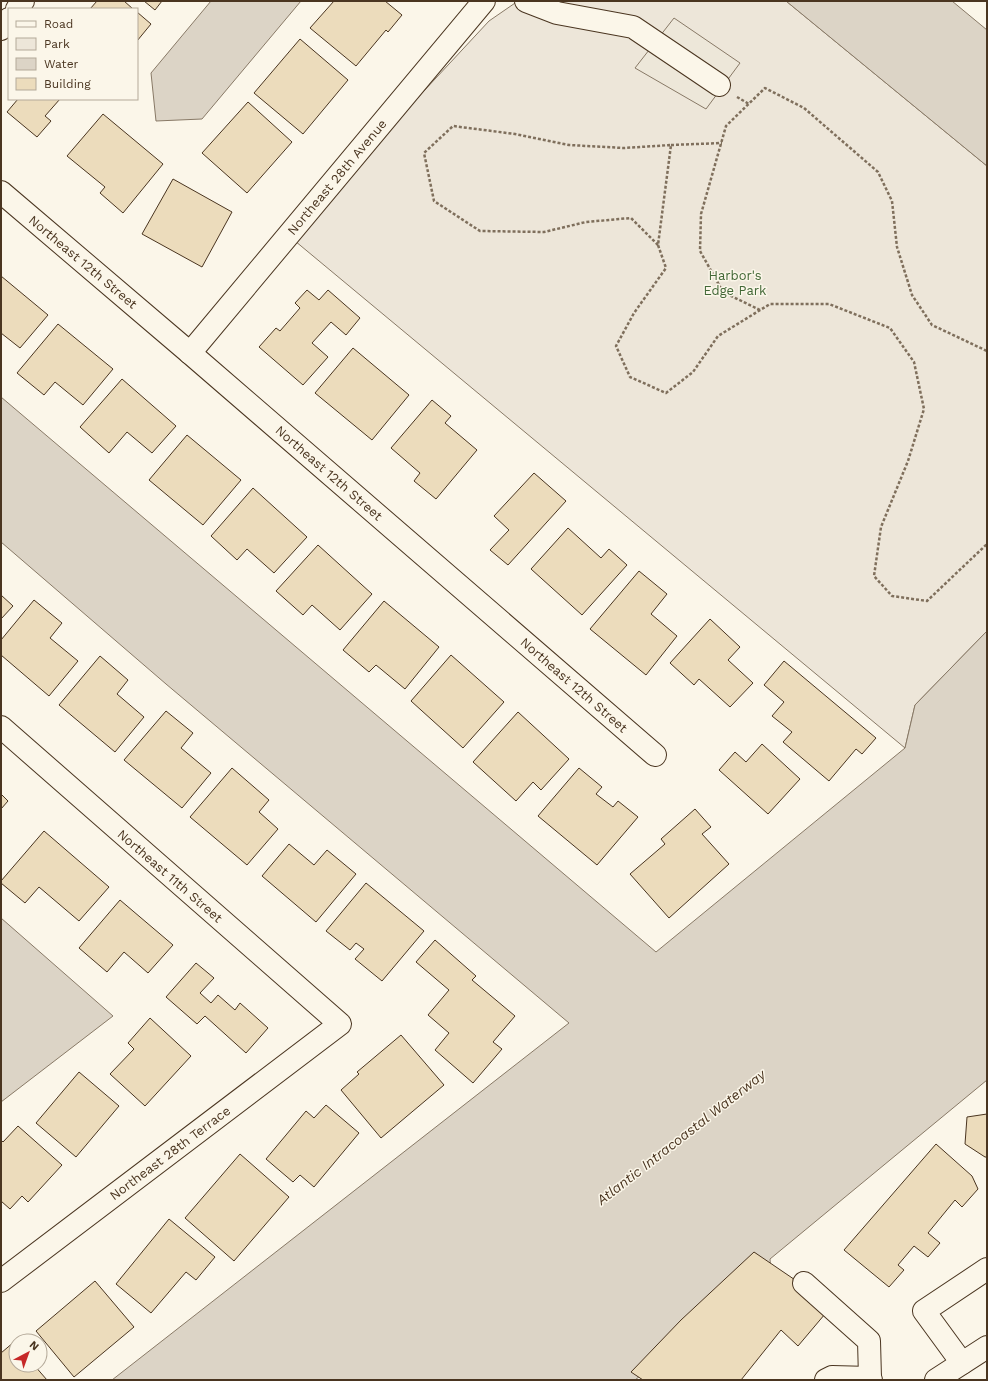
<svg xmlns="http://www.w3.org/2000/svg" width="988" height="1381" font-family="'Work Sans',sans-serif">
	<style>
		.green { fill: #ede6d9; stroke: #887966 }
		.parking { fill: #ede7d9; stroke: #887966 }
		.water { fill: #dcd4c6; stroke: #887966 }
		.building { fill: #ecdcbc; stroke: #4a3520 }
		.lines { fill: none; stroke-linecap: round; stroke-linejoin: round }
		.minor-casing { stroke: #4a3520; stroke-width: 24 }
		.path { stroke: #7f6f5c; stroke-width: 2.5; stroke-dasharray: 3 2; stroke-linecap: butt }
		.minor { stroke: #fbf6e9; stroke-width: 22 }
		.labels { text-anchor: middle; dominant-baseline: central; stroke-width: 3; stroke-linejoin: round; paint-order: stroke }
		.street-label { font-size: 13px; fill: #4a3520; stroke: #fbf6e9 }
		.park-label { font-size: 13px; fill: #436837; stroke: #fbf6e9 }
		.water-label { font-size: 14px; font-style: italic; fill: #4a3520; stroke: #fbf6e9 }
	</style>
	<rect width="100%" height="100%" fill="#fbf6e9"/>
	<polygon class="green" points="518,1 786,1 987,166 987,631 915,705 905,748 289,236 489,21"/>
	<polygon class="parking" points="674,18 740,63 706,109 635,68"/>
	<g class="water">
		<polygon points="211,1 301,1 202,119 156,121 151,73"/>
		<polygon points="786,1 952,1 987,30 987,166"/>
		<polygon points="1,397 656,952 905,748 915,705 987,631 987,1080 770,1259 771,1273 635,1380 112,1380 569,1023 166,684 1,542"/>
		<polygon points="1,918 113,1016 1,1102"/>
	</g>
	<g class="building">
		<polygon points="97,1 124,1 133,9 90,9"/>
		<polygon points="144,1 162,1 155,10"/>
		<polygon points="334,1 385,1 402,15 388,32 386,30 356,66 310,28"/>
		<polygon points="137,12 151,24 137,41"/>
		<polygon points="300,39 348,80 303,134 254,93"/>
		<polygon points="18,99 60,99 45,116 51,121 37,137 7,112"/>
		<polygon points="248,102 292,142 247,193 202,153"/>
		<polygon points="103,114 163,164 123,213 100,193 105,187 67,156"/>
		<polygon points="173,179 232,212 202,267 142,234"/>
		<polygon points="1,276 48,315 20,348 1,333"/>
		<polygon points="307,290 319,300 328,290 360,318 346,335 331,322 312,343 328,357 303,385 259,347 276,328 280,331 300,308 295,303"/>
		<polygon points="58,324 113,369 83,405 55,382 44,395 17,373"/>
		<polygon points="353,348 409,395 372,440 315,393"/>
		<polygon points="122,379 176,426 152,453 127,432 109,453 80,427"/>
		<polygon points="432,400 451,416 445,423 477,450 436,499 414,481 420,473 391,448"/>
		<polygon points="187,435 241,480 203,525 149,480"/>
		<polygon points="534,473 566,501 508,565 490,550 509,530 494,516"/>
		<polygon points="253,488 307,537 274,573 247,549 237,560 211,536"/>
		<polygon points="568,528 601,558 609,549 627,565 582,615 531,569"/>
		<polygon points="318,545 372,594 340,630 312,605 303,615 276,591"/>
		<polygon points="639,571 667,594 651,614 677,636 646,675 590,629"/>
		<polygon points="1,595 13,606 1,619"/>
		<polygon points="34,600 62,623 50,638 78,661 49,696 1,655 1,640"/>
		<polygon points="384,601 439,647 405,689 376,665 369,672 343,650"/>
		<polygon points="710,619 740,647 728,660 753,683 730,707 699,679 694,685 670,663"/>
		<polygon points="451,655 504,702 463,748 411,701"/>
		<polygon points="100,656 128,680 117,694 144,717 115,752 59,705"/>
		<polygon points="784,661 876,738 862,754 856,749 829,781 783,742 792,732 772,716 784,702 764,685"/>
		<polygon points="166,711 193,733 181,748 211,773 182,808 124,760"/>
		<polygon points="518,712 569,759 541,790 533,782 516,801 473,762"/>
		<polygon points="762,744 800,779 768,814 719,770 735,752 746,762"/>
		<polygon points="232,768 269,800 259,812 278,829 247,865 190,817"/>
		<polygon points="579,768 602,787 596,794 613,807 618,801 638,817 597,865 538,816"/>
		<polygon points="1,794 8,801 1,809"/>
		<polygon points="695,809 711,827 702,834 729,864 669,918 630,874 665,844 661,839"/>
		<polygon points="44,831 109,887 79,921 39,887 25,903 1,883 1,881"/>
		<polygon points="289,844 314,865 327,850 356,874 316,922 262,876"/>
		<polygon points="366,883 424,931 382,981 355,959 364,949 356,943 350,950 326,931"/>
		<polygon points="120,900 173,945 148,973 124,952 107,972 79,948"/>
		<polygon points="435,940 476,976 472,980 515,1016 493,1042 502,1049 473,1083 435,1050 449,1033 428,1015 449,990 416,962"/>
		<polygon points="196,963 214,978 200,993 211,1003 218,995 235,1010 240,1003 268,1028 246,1053 205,1016 197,1024 166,997"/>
		<polygon points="150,1018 191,1056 145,1106 110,1074 134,1049 128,1043"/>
		<polygon points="401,1035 444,1085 381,1138 341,1090 359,1074 357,1072"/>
		<polygon points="79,1072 119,1106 76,1157 36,1123"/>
		<polygon points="326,1105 359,1133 314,1187 300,1175 293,1182 266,1159 306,1111 314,1118"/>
		<polygon points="987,1114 987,1157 985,1157 965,1144 967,1117"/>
		<polygon points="18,1126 62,1165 28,1202 22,1196 10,1209 1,1201 1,1140 3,1142"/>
		<polygon points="936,1144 972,1176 978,1189 962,1207 955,1200 928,1233 940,1243 928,1257 914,1246 898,1265 904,1270 889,1287 844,1250"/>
		<polygon points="240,1154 289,1197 234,1261 185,1218"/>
		<polygon points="169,1219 215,1257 196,1280 186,1272 151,1313 116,1284"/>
		<polygon points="754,1252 804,1286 825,1314 798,1346 781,1330 741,1380 643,1380 631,1372 681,1320"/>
		<polygon points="95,1281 134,1327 74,1377 36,1331"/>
		<polygon points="14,1342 16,1344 16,1365 34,1365 47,1380 1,1380 1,1353"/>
	</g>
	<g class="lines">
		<g class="minor-casing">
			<g id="minor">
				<polyline points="526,1 557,13 633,27 719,85"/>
				<polyline points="17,9 23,1"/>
				<polyline points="1,29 9,19"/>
				<polyline points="1,192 190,353 655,755"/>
				<polyline points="190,353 484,1"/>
				<polyline points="1,727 340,1024 1,1281"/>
				<polyline points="804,1283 869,1341 870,1378 871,1380"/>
				<polyline points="962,1363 924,1311 987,1269"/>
				<polyline points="826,1380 832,1377 870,1378"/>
				<polyline points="936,1380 987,1347"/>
			</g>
		</g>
		<g class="path">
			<polyline points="737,97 749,104"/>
			<polyline points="671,145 722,143"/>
			<polyline points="658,245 631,218 586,222 544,232 480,231 434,201 424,153 453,126 515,134 569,145 624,148 671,145 658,245 666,268 634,313 616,346 630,377 666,393 693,372 718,336 770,304 829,304 890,328 914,362 924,409 908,461 881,527 874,576 892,596 927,601 987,544"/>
			<polyline points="760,310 723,292 700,251 701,214 726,126 765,88 804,108 878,172 892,201 897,247 912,295 932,325 987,351"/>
		</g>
		<use href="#minor" class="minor"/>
	</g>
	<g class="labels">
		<g class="street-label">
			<text transform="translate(337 177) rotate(-50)">Northeast 28th Avenue</text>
			<text transform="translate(83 262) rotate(40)">Northeast 12th Street</text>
			<text transform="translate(329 473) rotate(41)">Northeast 12th Street</text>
			<text transform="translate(574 685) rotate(41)">Northeast 12th Street</text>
			<text transform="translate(170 876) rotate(41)">Northeast 11th Street</text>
			<text transform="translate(170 1153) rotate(-37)">Northeast 28th Terrace</text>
		</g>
		<g class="park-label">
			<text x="735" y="275">Harbor's<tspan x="735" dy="15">Edge Park</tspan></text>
		</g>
		<g class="water-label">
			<text transform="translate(681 1137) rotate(-38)">Atlantic Intracoastal Waterway</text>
		</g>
	</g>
	<rect width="988" height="1381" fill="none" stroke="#4a3520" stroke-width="4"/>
	<rect x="8" y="8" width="130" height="92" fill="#fbf6e9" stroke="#b4a999"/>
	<rect x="16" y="21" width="20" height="6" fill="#fbf6e9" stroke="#b4a999"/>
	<text x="44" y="28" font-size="12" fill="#4a3520">Road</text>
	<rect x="16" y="38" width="20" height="12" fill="#ede6d9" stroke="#b4a999"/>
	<text x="44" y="48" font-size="12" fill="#4a3520">Park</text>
	<rect x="16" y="58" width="20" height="12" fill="#dcd4c6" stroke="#b4a999"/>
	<text x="44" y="68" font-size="12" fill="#4a3520">Water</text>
	<rect x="16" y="78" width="20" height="12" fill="#ecdcbc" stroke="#b4a999"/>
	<text x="44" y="88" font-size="12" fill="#4a3520">Building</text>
	<g transform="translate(28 1353) rotate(41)"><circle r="19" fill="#fbf6e9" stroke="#b4a999"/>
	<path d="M0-3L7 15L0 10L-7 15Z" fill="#c62828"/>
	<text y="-6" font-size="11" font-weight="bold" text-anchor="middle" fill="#4a3520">N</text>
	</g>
</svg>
